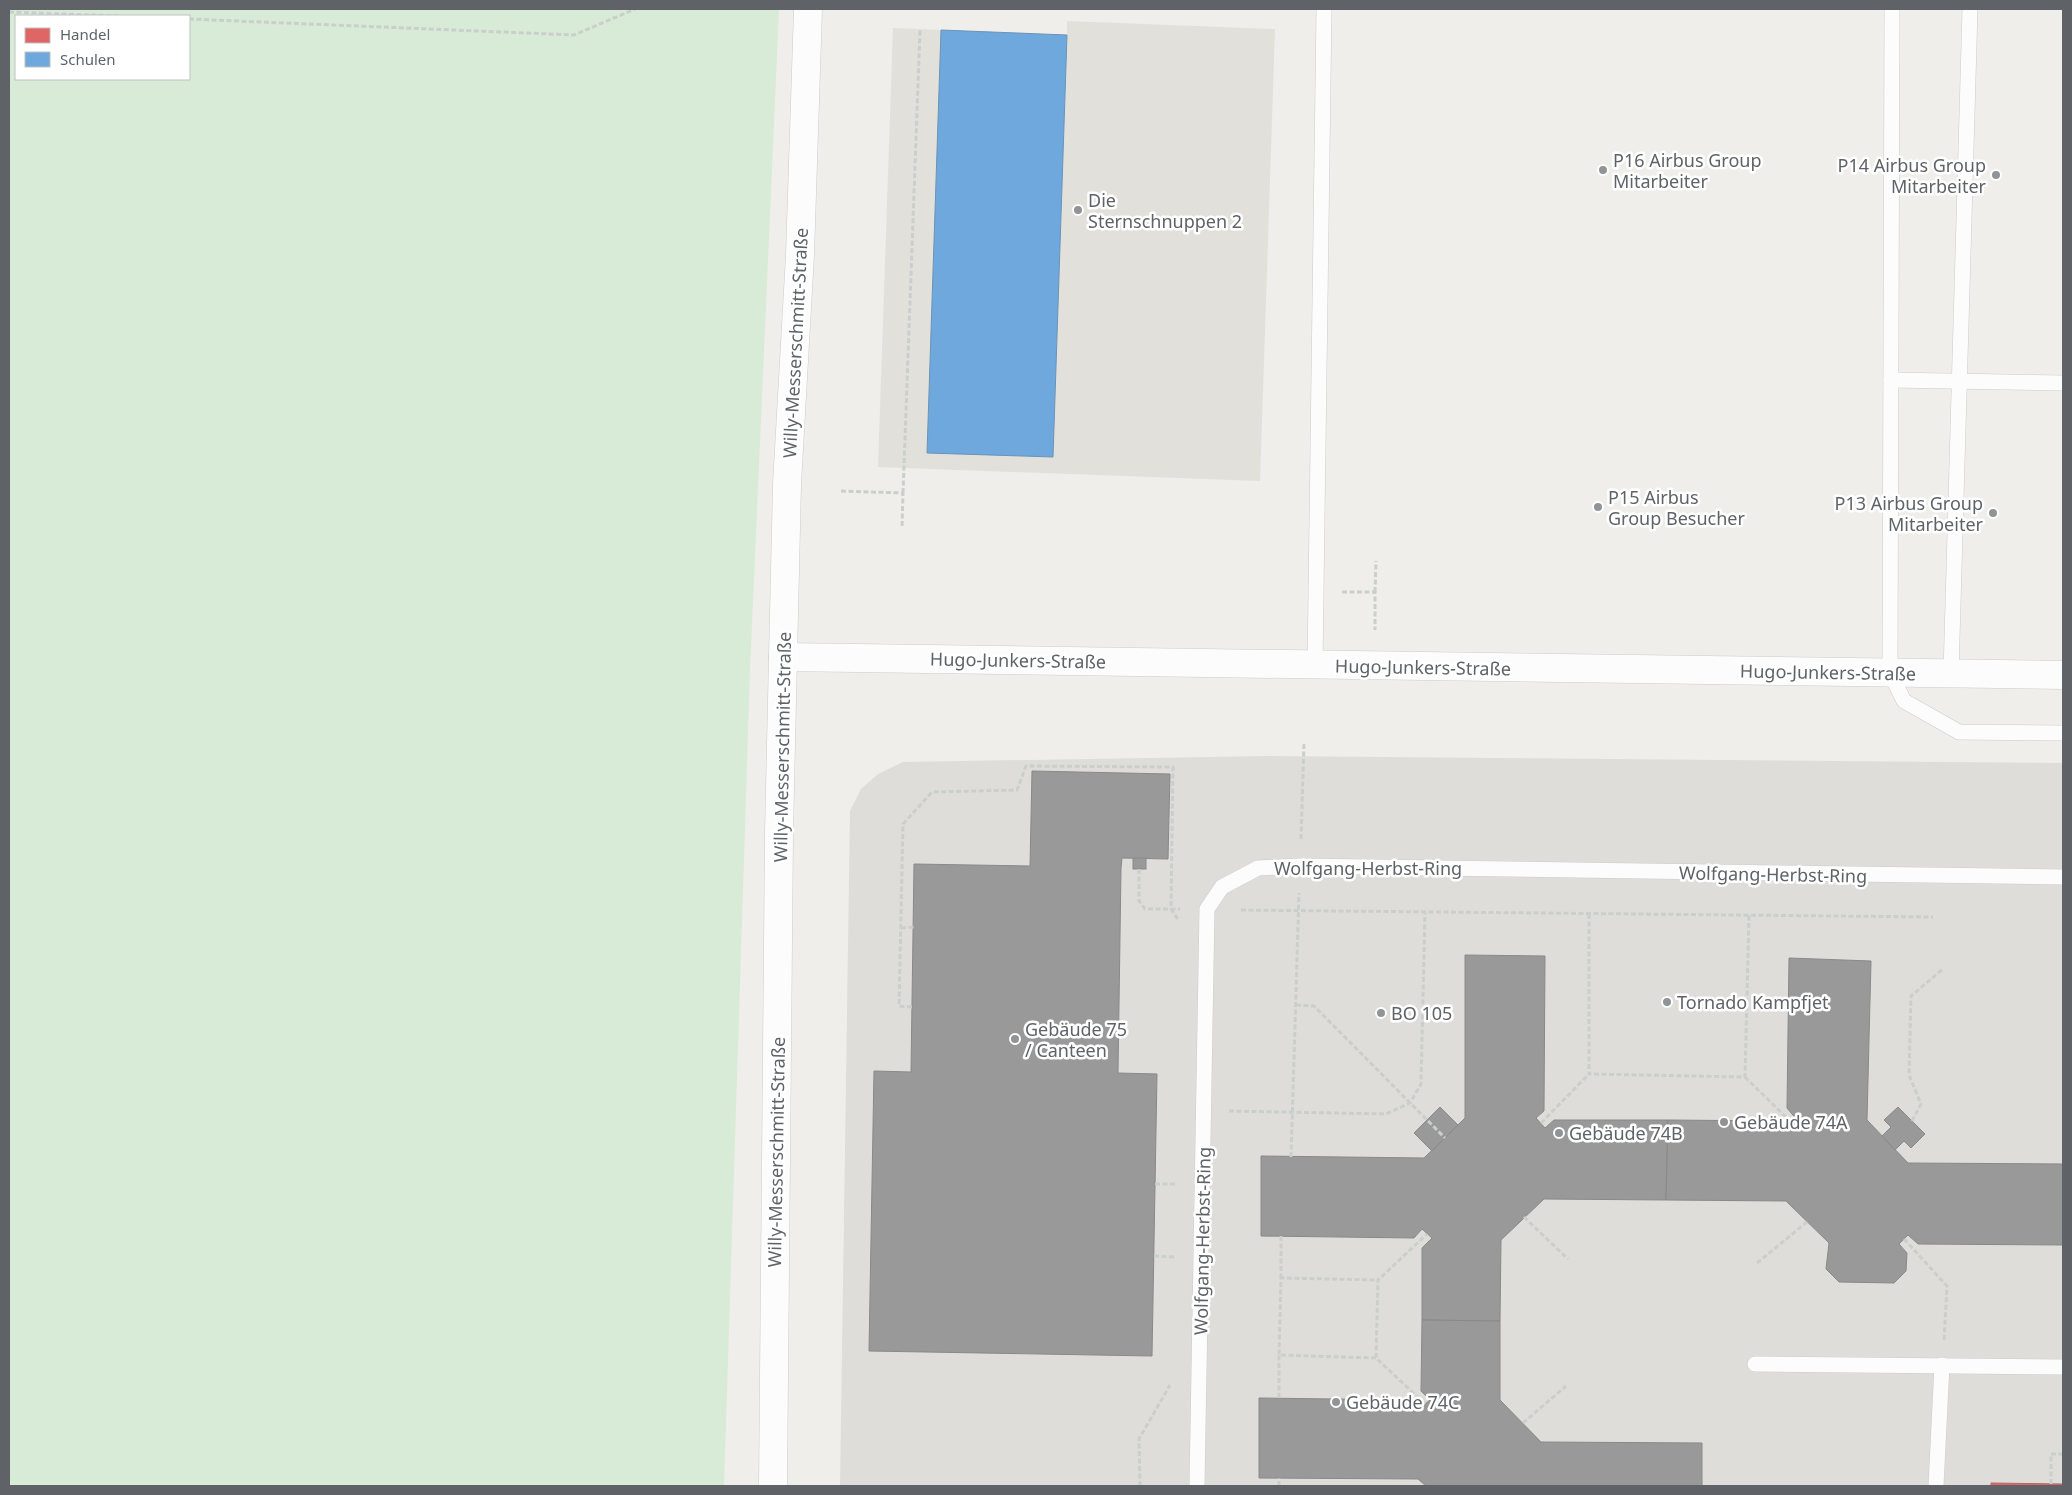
<svg xmlns="http://www.w3.org/2000/svg" width="2072" height="1495" font-family="'Noto Sans',sans-serif">
	<style>
		.industrial { fill: #dfddda }
		.education { fill: #e2e0da }
		.green { fill: #d8ebd6; fill-rule: evenodd }
		.shops { fill: #e06666; stroke: #b96567 }
		.schools { fill: #6fa8dc; stroke: #6a93b9 }
		.industry { fill: #999; stroke: #88898a }
		.lines { fill: none; stroke-linecap: round; stroke-linejoin: round }
		.service-casing { stroke: #cbcccc; stroke-width: 16 }
		.minor-casing { stroke: #cbcccc; stroke-width: 29 }
		.path { stroke: #cacfcc; stroke-width: 3; stroke-dasharray: 5 2.5; stroke-linecap: butt }
		.service { stroke: #fdfcfc; stroke-width: 15 }
		.minor { stroke: #fdfcfc; stroke-width: 28 }
		.poi-dot { fill: #919496; stroke: #fff; stroke-width: 2 }
		.labels { text-anchor: middle; dominant-baseline: central; stroke-width: 5; stroke-linejoin: round; paint-order: stroke }
		.poi-label { font-size: 18px; fill: #5f6368; stroke: #fff; text-anchor: start }
		.street-label { font-size: 18px; fill: #5f6368; stroke: #fff }
	</style>
	<rect width="100%" height="100%" fill="#efeeea"/>
	<polygon class="industrial" points="1267,756 2063,763 2063,1486 840,1486 850,811 861,789 878,774 903,762"/>
	<polygon class="education" points="1067,21 1275,29 1260,481 878,467 893,28 1067,35"/>
	<path class="green" d="M9,9H779L750,670L724,1486H9ZM16,16H189V79H16Z"/>
	<polygon class="shops" points="1991,1483 2063,1484 2063,1486 1991,1486"/>
	<polygon class="schools" points="941,30 1067,35 1053,457 927,453"/>
	<g class="industry">
		<polygon points="1032,771 1170,774 1168,859 1122,858 1121,868 1118,1073 1157,1074 1152,1356 869,1351 874,1071 911,1072 914,864 1030,866"/>
		<rect x="1133" y="858" width="13" height="11"/>
		<polygon points="1465,955 1545,956 1544,1111 1536,1118 1545,1128 1554,1120 1668,1120 1666,1200 1544,1199 1501,1240 1500,1321 1422,1320 1422,1248 1432,1238 1422,1229 1414,1238 1261,1236 1261,1156 1424,1158 1465,1118"/>
		<polygon points="1789,958 1871,961 1867,1120 1908,1163 2063,1164 2063,1245 1918,1244 1908,1235 1899,1244 1907,1253 1906,1271 1894,1283 1839,1282 1826,1269 1829,1243 1786,1201 1666,1200 1668,1120 1779,1121 1788,1129 1797,1120 1787,1108"/>
		<polygon points="1440,1107 1458,1125 1432,1151 1414,1133"/>
		<polygon points="1898,1107 1925,1134 1911,1148 1904,1141 1895,1150 1882,1136 1891,1127 1884,1120"/>
		<polygon points="1422,1320 1500,1321 1500,1400 1541,1442 1702,1443 1702,1486 1426,1486 1418,1479 1259,1478 1259,1398 1411,1400 1420,1408 1430,1400 1421,1391"/>
	</g>
	<g class="lines">
		<g class="service-casing">
			<g id="service">
				<polyline points="1892,9 1890,673 1904,701 1959,732 2063,733"/>
				<polyline points="1891,380 2063,383"/>
				<polyline points="1315,666 1324,9"/>
				<polyline points="1951,674 1970,9"/>
				<polyline points="1755,1364 2063,1367"/>
				<polyline points="1197,1486 1207,909 1222,887 1258,868 1300,866 2063,877"/>
				<polyline points="1936,1486 1942,1365"/>
			</g>
		</g>
		<g class="minor-casing">
			<g id="minor">
				<polyline points="783,657 2063,675"/>
				<polyline points="773,1486 779,833 783,657 787,484 800,255 808,9"/>
			</g>
		</g>
		<g class="path">
			<polyline points="9,12 119,16"/>
			<polyline points="189,19 574,35 635,9"/>
			<polyline points="841,491 903,493 902,528"/>
			<polyline points="903,493 920,30"/>
			<polyline points="1342,592 1375,592 1375,630"/>
			<polyline points="1375,592 1376,561"/>
			<polyline points="1301,839 1304,743"/>
			<polyline points="1139,869 1139,901 1145,909 1180,909"/>
			<polyline points="1241,910 1933,917"/>
			<polyline points="1589,914 1589,1074 1745,1077 1749,915"/>
			<polyline points="901,928 914,927"/>
			<polyline points="1296,1005 1314,1006 1445,1138"/>
			<polyline points="912,1007 899,1006 903,824 932,792 1017,790 1026,766 1173,767 1171,909 1179,921"/>
			<polyline points="1745,1077 1793,1124"/>
			<polyline points="1229,1111 1386,1114 1410,1103 1421,1084 1425,912"/>
			<polyline points="1912,1121 1921,1104 1909,1075 1911,996 1943,969"/>
			<polyline points="1541,1123 1589,1074"/>
			<polyline points="1291,1157 1299,893"/>
			<polyline points="1155,1184 1175,1184"/>
			<polyline points="1524,1217 1568,1259"/>
			<polyline points="1281,1236 1281,1278"/>
			<polyline points="1904,1239 1947,1286 1944,1340"/>
			<polyline points="1154,1256 1174,1257"/>
			<polyline points="1757,1263 1807,1222"/>
			<polyline points="1376,1358 1279,1355 1281,1278 1378,1280"/>
			<polyline points="1279,1398 1279,1355"/>
			<polyline points="1425,1404 1376,1358 1378,1280 1427,1234"/>
			<polyline points="1523,1423 1566,1386"/>
			<polyline points="2051,1484 2051,1454 2063,1454"/>
			<polyline points="1140,1486 1139,1439 1170,1385"/>
			<polyline points="1279,1486 1279,1478"/>
		</g>
		<use href="#service" class="service"/>
		<use href="#minor" class="minor"/>
	</g>
	<g class="poi-dot">
		<circle cx="1603" cy="170" r="5"/>
		<circle cx="1996" cy="175" r="5"/>
		<circle cx="1078" cy="210" r="5"/>
		<circle cx="1598" cy="507" r="5"/>
		<circle cx="1993" cy="513" r="5"/>
		<circle cx="1667" cy="1002" r="5"/>
		<circle cx="1381" cy="1013" r="5"/>
		<circle cx="1015" cy="1039" r="5"/>
		<circle cx="1724" cy="1122" r="5"/>
		<circle cx="1559" cy="1133" r="5"/>
		<circle cx="1336" cy="1402" r="5"/>
	</g>
	<g class="labels">
		<g class="poi-label">
			<text x="1613" y="160">P16 Airbus Group<tspan x="1613" dy="21">Mitarbeiter</tspan></text>
			<text x="1986" y="165" text-anchor="end">P14 Airbus Group<tspan x="1986" dy="21">Mitarbeiter</tspan></text>
			<text x="1088" y="200">Die<tspan x="1088" dy="21">Sternschnuppen 2</tspan></text>
			<text x="1608" y="497">P15 Airbus<tspan x="1608" dy="21">Group Besucher</tspan></text>
			<text x="1983" y="503" text-anchor="end">P13 Airbus Group<tspan x="1983" dy="21">Mitarbeiter</tspan></text>
			<text x="1677" y="1002">Tornado Kampfjet</text>
			<text x="1391" y="1013">BO 105</text>
			<text x="1025" y="1029">Gebäude 75<tspan x="1025" dy="21">/ Canteen</tspan></text>
			<text x="1734" y="1122">Gebäude 74A</text>
			<text x="1569" y="1133">Gebäude 74B</text>
			<text x="1346" y="1402">Gebäude 74C</text>
		</g>
		<g class="street-label">
			<text transform="translate(795 343) rotate(-87)">Willy-Messerschmitt-Straße</text>
			<text transform="translate(1018 660) rotate(1)">Hugo-Junkers-Straße</text>
			<text transform="translate(1423 667) rotate(1)">Hugo-Junkers-Straße</text>
			<text transform="translate(1828 672) rotate(1)">Hugo-Junkers-Straße</text>
			<text transform="translate(782 747) rotate(-89)">Willy-Messerschmitt-Straße</text>
			<text x="1368" y="868">Wolfgang-Herbst-Ring</text>
			<text transform="translate(1773 874) rotate(1)">Wolfgang-Herbst-Ring</text>
			<text transform="translate(776 1152) rotate(-89)">Willy-Messerschmitt-Straße</text>
			<text transform="translate(1202 1241) rotate(-89)">Wolfgang-Herbst-Ring</text>
		</g>
	</g>
	<rect width="2072" height="1495" fill="none" stroke="#5f6368" stroke-width="20"/>
	<rect x="15" y="15" width="175" height="65" fill="#ffffff" stroke="#bfc1c3"/>
	<rect x="25" y="28" width="25" height="15" fill="#e06666" stroke="#bfc1c3"/>
	<text x="60" y="40" font-size="15" fill="#5f6368">Handel</text>
	<rect x="25" y="52" width="25" height="15" fill="#6fa8dc" stroke="#bfc1c3"/>
	<text x="60" y="65" font-size="15" fill="#5f6368">Schulen</text>
</svg>
